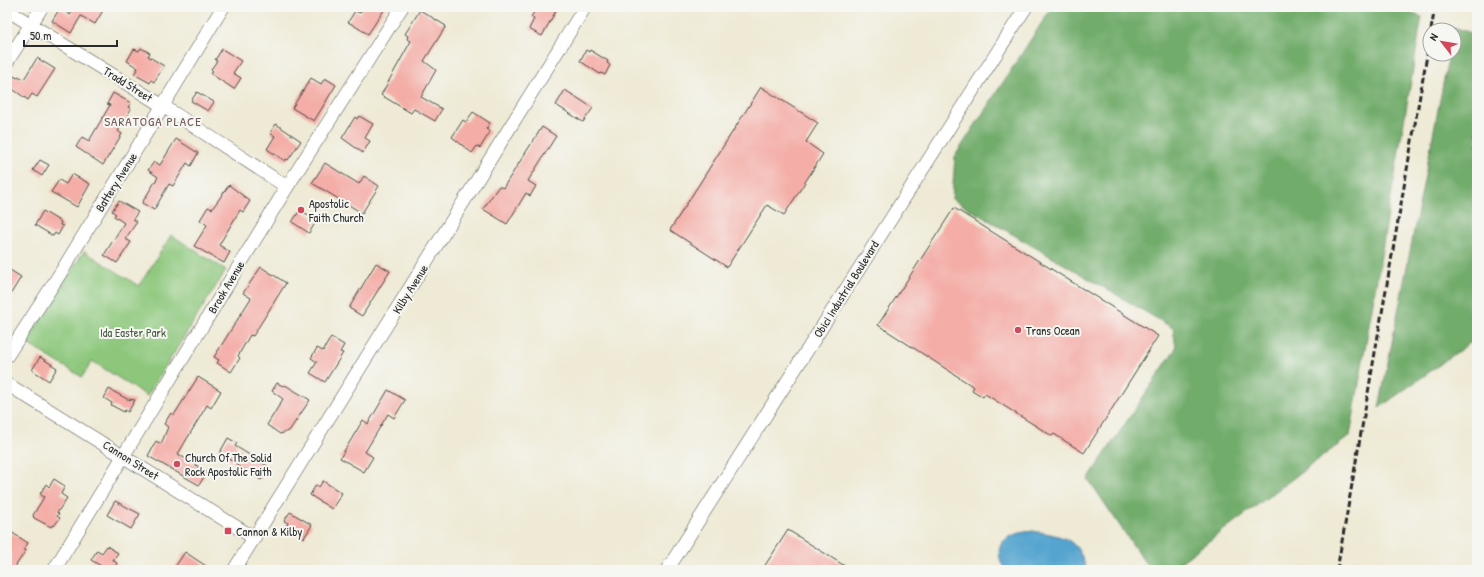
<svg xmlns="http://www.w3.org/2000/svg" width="1484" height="577" font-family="'Patrick Hand',sans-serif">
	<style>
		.green { fill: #8cc77b; stroke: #5c7953 }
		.forest { fill: #71ac6b; stroke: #4e6c4b }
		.water { fill: #55a4cf; stroke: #40687d }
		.building { fill: #f4ada7 }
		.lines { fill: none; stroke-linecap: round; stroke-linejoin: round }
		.minor-casing { stroke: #484844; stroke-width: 14 }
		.minor { stroke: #fff; stroke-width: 13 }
		.rail { stroke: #2b2b2b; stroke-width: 3; stroke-dasharray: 6 3; stroke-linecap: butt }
		.poi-dot { fill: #d1495b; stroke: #f6f6f2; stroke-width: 1.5 }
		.labels { text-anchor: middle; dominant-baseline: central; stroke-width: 4; stroke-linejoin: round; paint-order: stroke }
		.street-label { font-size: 12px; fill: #2b2b2b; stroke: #f6f6f2 }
		.poi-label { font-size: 12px; fill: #2b2b2b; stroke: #f6f6f2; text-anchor: start }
		.park-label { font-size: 12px; fill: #485a43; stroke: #f6f6f2 }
		.neighbourhood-label { font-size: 13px; letter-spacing: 1px; fill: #715856; stroke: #f6f6f2 }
	</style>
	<rect width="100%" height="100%" fill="#f6f6f2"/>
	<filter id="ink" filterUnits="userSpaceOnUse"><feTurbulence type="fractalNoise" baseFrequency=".025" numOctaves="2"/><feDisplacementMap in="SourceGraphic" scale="8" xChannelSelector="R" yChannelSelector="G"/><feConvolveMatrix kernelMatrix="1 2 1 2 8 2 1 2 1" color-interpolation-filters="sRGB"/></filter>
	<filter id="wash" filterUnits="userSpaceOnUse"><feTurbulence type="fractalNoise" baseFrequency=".012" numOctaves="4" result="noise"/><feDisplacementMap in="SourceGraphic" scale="16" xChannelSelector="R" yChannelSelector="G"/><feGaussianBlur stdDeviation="0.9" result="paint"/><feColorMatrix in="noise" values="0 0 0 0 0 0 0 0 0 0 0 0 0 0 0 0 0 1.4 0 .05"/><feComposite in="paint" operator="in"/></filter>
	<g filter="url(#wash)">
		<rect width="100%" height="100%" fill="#eeead5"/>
		<polygon class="green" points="171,235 226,270 147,396 92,361 82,377 26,343 84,251 139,286"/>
		<g class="forest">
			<polygon points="1052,7 1390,7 1422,17 1350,436 1170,570 1150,570 1088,479 1176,348 1173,328 952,199 955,156"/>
			<polygon points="1454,27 1477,35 1477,338 1379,408 1449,54 1454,54"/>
		</g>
		<path class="water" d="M1033,531C1062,536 1079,537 1086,570H1005C989,543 1008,533 1033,531Z"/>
		<g id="blocks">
			<g class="building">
				<polygon points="66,7 105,7 95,24 81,16 71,33 52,21 60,8 70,15 72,11"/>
				<polygon points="363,7 386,7 368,34 348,22 355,11 360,13"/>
				<polygon points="537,7 558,7 542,36 529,29 534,19 531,17"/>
				<polygon points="420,10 446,26 424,61 436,70 421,97 442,109 435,121 414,109 411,113 381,95 411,41 407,39 408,36 405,34"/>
				<polygon points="141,48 150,53 148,56 164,66 154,82 151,80 150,83 134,74 138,68 127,61 134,49 139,51"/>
				<polygon points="222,49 241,61 233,73 241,78 234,89 211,74 213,71 211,69 217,61 215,60"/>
				<polygon points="586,50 589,52 590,50 608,61 607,63 610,65 605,75 601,73 600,74 580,61"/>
				<polygon points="37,58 55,69 37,97 32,94 28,100 11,88 12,86 9,84 14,76 17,78 18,76 24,79"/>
				<polygon points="311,78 321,84 325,78 336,85 314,121 292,108"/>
				<polygon points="761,87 818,123 806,142 823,154 784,215 767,205 727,267 670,230"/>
				<polygon points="565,90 593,108 583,122 556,105"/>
				<polygon points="197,92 214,102 208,111 191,101"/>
				<polygon points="113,93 131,103 128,107 131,109 118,131 122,134 103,165 76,147 82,137 89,141 110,105 107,104"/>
				<polygon points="473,112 490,123 486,129 490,132 480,148 477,146 472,153 452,137 463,120 466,122"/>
				<polygon points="359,116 373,124 365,138 370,141 363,153 342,138 355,117 357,119"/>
				<polygon points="276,124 301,141 288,160 286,159 285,161 267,149 275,136 270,133"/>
				<polygon points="542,127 556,136 528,181 536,186 530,196 526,193 507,224 483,209 499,186 503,188"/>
				<polygon points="176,139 198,153 191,166 187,163 173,186 169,184 154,210 142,203 158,177 148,170 154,162 160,165"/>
				<polygon points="40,160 49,165 42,176 33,170"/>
				<polygon points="325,163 359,184 364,176 379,186 362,213 312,183"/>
				<polygon points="72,174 90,184 77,207 51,192 59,180 66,184"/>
				<polygon points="229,185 250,201 243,212 240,210 219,245 230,252 224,263 194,246 207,225 200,220 208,207 212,209"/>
				<polygon points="119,201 138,212 133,219 137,222 125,239 131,242 117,263 104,255 124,223 114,216 116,214 112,211"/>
				<polygon points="954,208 1158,336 1084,453 1054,434 1052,436 985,394 983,397 972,390 974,387 878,325"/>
				<polygon points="300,210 317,220 309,233 292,222"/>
				<polygon points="43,211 61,222 60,225 63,226 58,235 55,233 53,236 35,225"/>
				<polygon points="376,263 390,271 362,316 349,308"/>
				<polygon points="261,267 286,283 253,336 250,335 238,356 240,358 231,372 217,363 219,360 214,357 251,298 243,293"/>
				<polygon points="7,268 21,277 7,300"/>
				<polygon points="331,337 344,345 340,352 343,353 325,382 310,373 317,362 311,358 317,348 323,351"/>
				<polygon points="40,357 57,368 49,381 32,370"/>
				<polygon points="198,377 221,391 211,408 207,405 178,454 207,472 199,485 148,456 156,441 161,444 168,427 164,424 171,413 174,415"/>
				<polygon points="277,383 283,386 285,385 310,400 289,431 280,434 267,425 283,399 272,391"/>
				<polygon points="109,389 127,399 135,400 128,412 125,410 124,412 111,405 112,403 104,398"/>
				<polygon points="388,390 405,400 394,418 388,414 365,452 373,457 364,472 340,458 363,420 368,424"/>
				<polygon points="228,438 237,443 235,446 269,467 261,480 237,466 238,464 219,454"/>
				<polygon points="54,479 65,486 61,494 67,498 57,513 59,514 57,516 60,518 54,526 52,525 51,527 34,518 33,515 44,497 40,494 46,484 49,487"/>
				<polygon points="323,481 342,493 332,509 310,495 316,485 319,487"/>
				<polygon points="115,501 140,514 131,529 107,515"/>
				<polygon points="290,512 312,525 304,538 286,527 288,523 284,521"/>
				<polygon points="788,530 851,570 762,570"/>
				<polygon points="11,532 28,543 24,549 26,550 13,570 7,570 7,539"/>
				<polygon points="107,546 118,553 113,560 117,563 113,570 108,570 91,560 97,550 102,553"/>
				<polygon points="185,552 212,570 173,570"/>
			</g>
		</g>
	</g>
	<g filter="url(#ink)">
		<use href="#blocks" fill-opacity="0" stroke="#484844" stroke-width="1"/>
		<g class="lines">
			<g class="minor-casing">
				<g id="minor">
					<polyline points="7,10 163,106 287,187"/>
					<polyline points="7,62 42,7"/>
					<polyline points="7,356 63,269 223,7"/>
					<polyline points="7,384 254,538"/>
					<polyline points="54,570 287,187 402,7"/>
					<polyline points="234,570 585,7"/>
					<polyline points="667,570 1026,7"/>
				</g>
			</g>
			<use href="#minor" class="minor"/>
			<g class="rail">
				<polyline points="1431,30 1435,7"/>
				<polyline points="1337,570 1430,38"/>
			</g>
		</g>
	</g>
	<g class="poi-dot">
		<circle cx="301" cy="210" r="4"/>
		<circle cx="1018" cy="330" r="4"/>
		<circle cx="177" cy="464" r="4"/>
		<rect x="224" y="527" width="8" height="8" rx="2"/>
	</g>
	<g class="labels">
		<g class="street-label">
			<text transform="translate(128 84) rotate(32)">Tradd Street</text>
			<text transform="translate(116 182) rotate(-58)">Battery Avenue</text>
			<text transform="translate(226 287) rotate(-59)">Brook Avenue</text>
			<text transform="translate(410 289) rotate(-58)">Kilby Avenue</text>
			<text transform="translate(846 289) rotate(-58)">Obici Industrial Boulevard</text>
			<text transform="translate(131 460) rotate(32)">Cannon Street</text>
		</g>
		<g class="poi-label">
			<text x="309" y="203">Apostolic<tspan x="309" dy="14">Faith Church</tspan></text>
			<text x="1026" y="330">Trans Ocean</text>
			<text x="185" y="457">Church Of The Solid<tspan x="185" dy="14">Rock Apostolic Faith</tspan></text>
			<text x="236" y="531">Cannon &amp; Kilby</text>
		</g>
		<g class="park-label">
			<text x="133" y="332">Ida Easter Park</text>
		</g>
		<g class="neighbourhood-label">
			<text x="153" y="121">SARATOGA PLACE</text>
		</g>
	</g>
	<rect width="1484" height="577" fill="none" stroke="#f6f6f2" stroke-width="24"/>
	<g transform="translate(1442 42) rotate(301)"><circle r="19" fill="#f6f6f2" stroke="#a5a5a2"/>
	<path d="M0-3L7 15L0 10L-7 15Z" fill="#d1495b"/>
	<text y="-6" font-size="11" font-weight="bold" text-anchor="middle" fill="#2b2b2b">N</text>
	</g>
	<path d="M24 40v6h93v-6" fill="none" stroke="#2b2b2b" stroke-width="2"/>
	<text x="30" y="40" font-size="12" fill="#2b2b2b" stroke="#f6f6f2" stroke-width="3" paint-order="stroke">50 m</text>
</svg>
